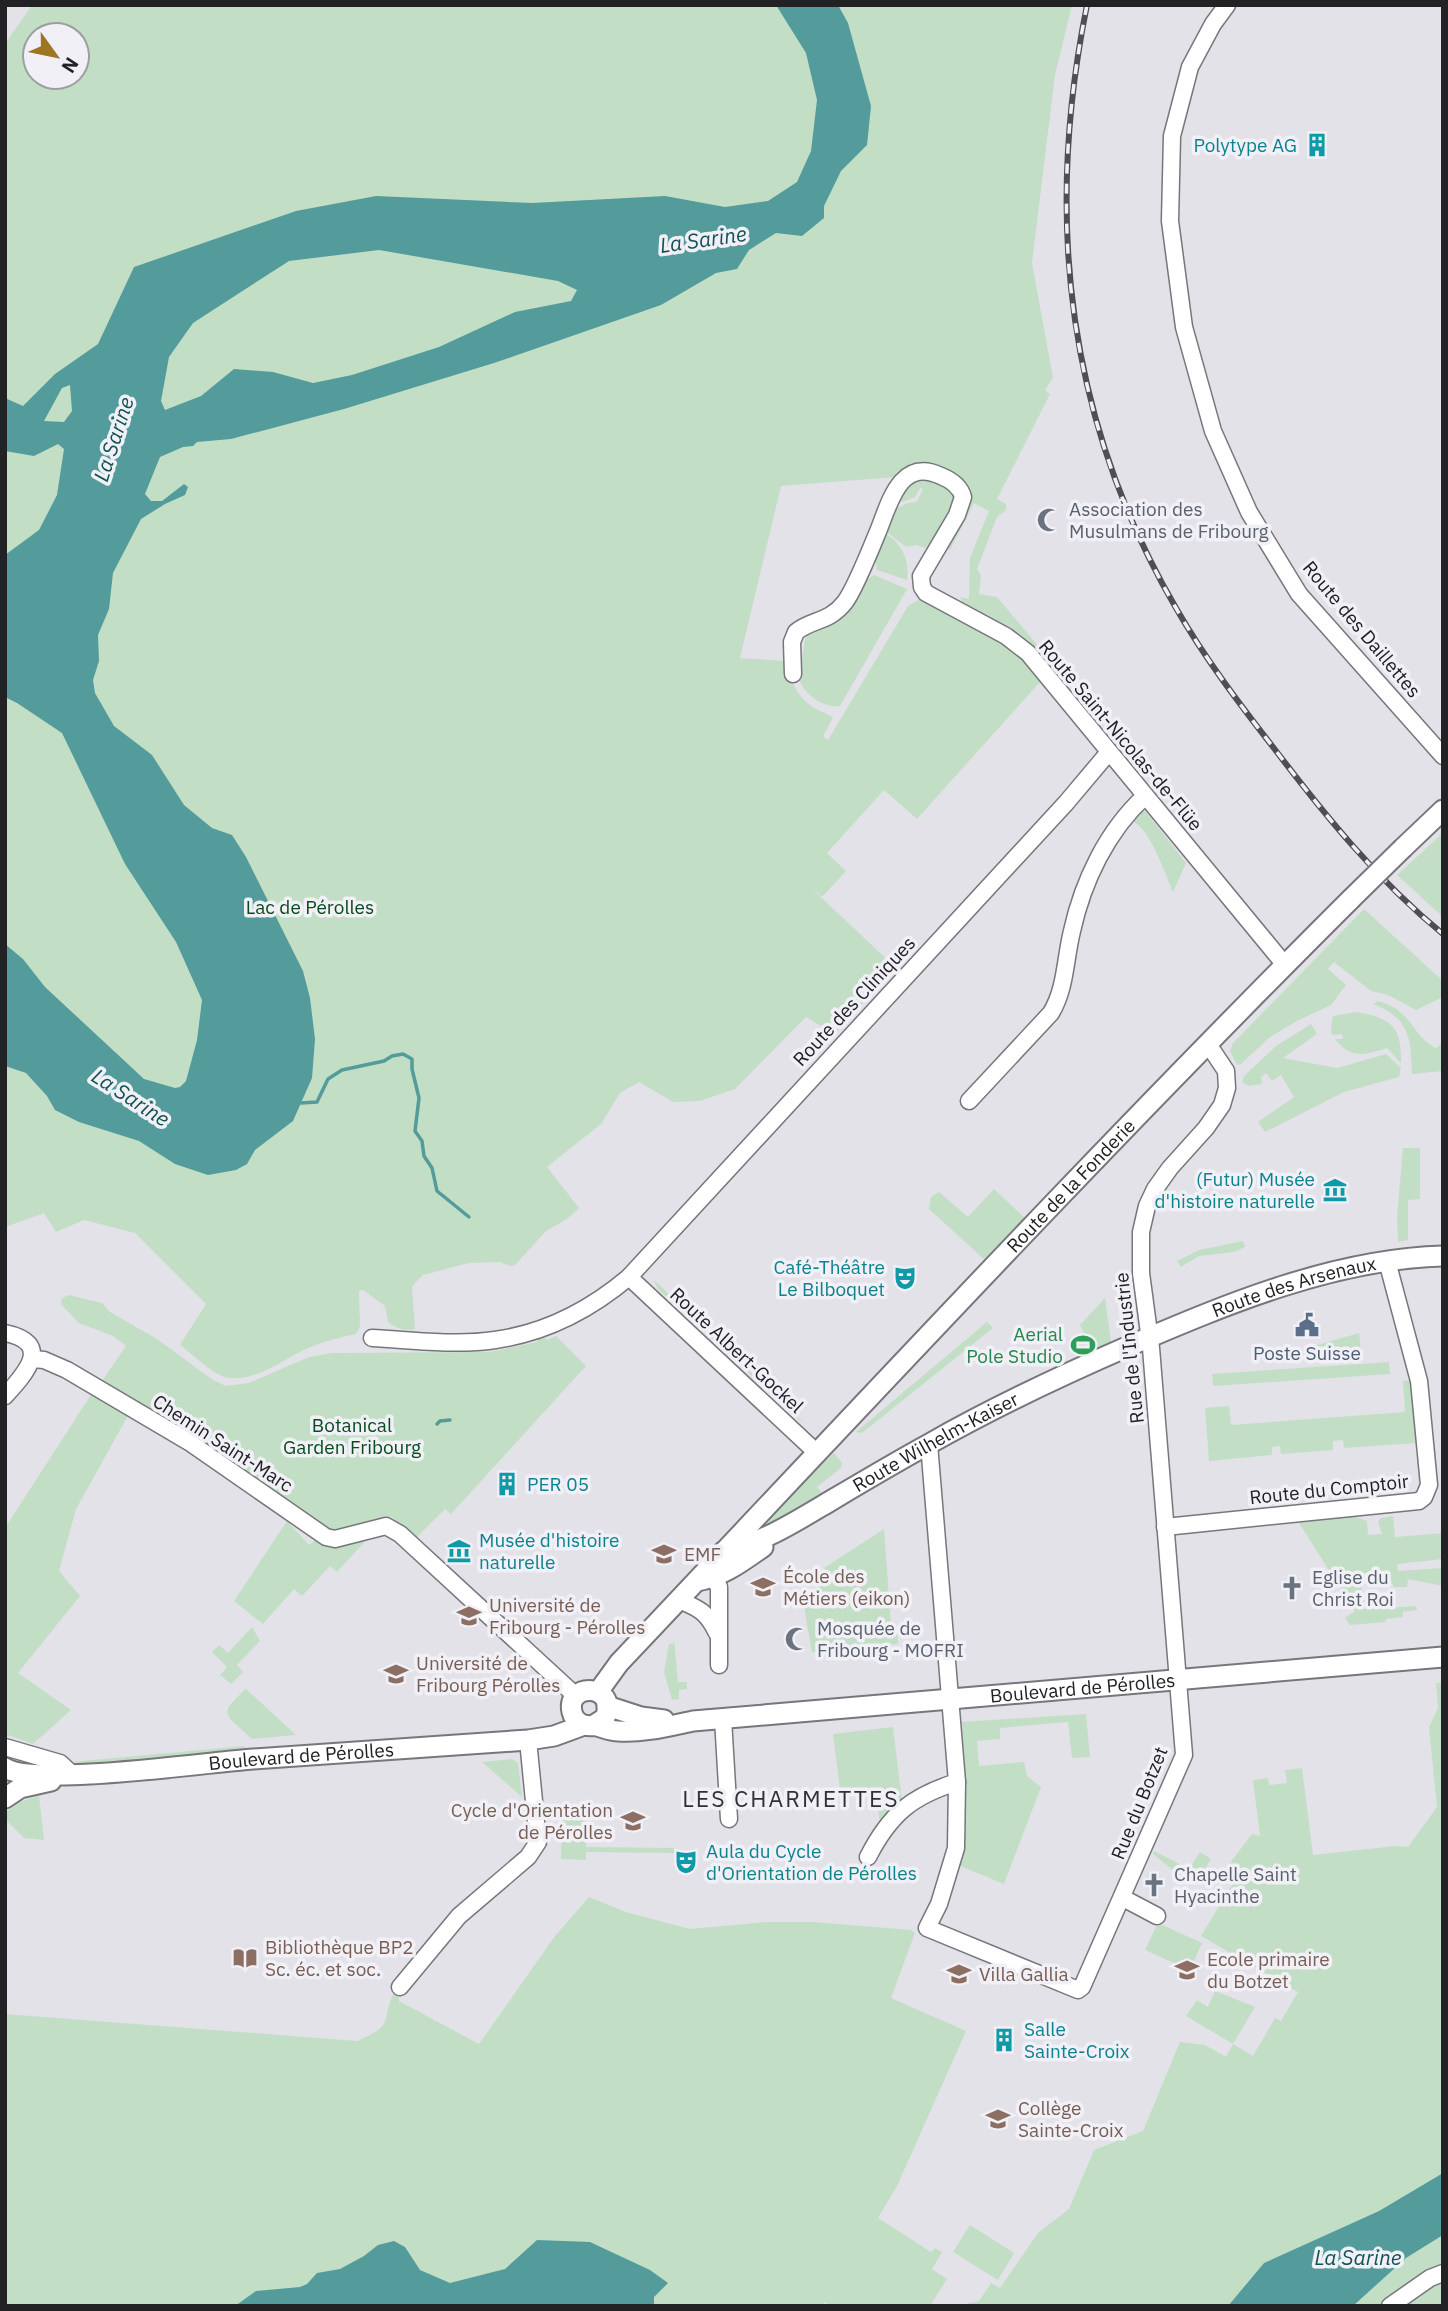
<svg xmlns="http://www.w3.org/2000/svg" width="1448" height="2311" font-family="'IBM Plex Sans',sans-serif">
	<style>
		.green { fill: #c2dfc5; fill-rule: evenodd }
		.water { fill: #549b9c; fill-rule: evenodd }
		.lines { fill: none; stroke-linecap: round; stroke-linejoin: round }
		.stream { stroke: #549b9c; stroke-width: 3.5 }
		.minor-casing { stroke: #76767c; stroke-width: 19 }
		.major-casing { stroke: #76767c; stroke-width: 23 }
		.minor { stroke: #fff; stroke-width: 16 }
		.major { stroke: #fff; stroke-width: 19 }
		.rail-casing { stroke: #4f4e52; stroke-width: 6 }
		.rail { stroke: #f0f0f6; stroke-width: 3.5; stroke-dasharray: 10; stroke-linecap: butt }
		.major-bridge-casing { stroke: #76767c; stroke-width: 23; stroke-linecap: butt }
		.major-bridge { stroke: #fff; stroke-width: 19 }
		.labels { text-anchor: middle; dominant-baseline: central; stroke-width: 7; stroke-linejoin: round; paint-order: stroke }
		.culture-label { font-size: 19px; fill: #0d838f; stroke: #f0f0f6; text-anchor: start }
		.worship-label { font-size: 19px; fill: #5b616d; stroke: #f0f0f6; text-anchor: start }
		.street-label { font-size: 19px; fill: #222225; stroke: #f0f0f6 }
		.park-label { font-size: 19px; fill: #074d1c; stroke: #f0f0f6 }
		.leisure-label { font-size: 19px; fill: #27864d; stroke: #f0f0f6; text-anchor: end }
		.service-label { font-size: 19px; fill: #4e5e75; stroke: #f0f0f6 }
		.education-label { font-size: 19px; fill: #785e54; stroke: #f0f0f6; text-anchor: start }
		.water-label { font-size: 21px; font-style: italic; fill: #135253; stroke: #f0f0f6 }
		.quarter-label { font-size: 23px; letter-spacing: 2px; fill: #303035; stroke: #f0f0f6 }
	</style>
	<rect width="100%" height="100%" fill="#e3e2e9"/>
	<g class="green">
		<path d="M32,5H1072L1055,75L1032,263L1053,378L1045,390L1050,394L997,499L1006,504V510L997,517L977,569L981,575L979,594L997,597L1039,647V651L1009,626L1004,628L963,604L960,597L969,599L970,558L989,511L974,503L950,550L943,545L966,501L955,477H896L781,486L740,658L787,661C790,680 796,696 813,707C819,711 827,713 833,718L823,736L828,740L908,606L920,599L988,632L1023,657L1043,683H1039L917,819L884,790L827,853L846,871L822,897L808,885L895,967L835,1034L806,1017L735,1089L700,1101L673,1102L639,1082L620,1093L601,1124L547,1167L579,1208L567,1219L546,1231L515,1265L510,1266L500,1262L469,1263L423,1275L412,1286L415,1329C407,1332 395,1328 388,1322L385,1306L363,1290L359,1291L360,1326L356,1334C338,1338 320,1342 304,1350C281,1361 256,1381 229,1378C212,1375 194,1355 180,1345L206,1304L135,1233L84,1220L56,1232L44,1213L5,1227V44ZM35,35H77V77H35Z"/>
		<polygon points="918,477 951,486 957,503 931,550 916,545 906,547 883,529 889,512 908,503 917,502 923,489 920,488 915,497 902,502 897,496"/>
		<path d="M882,531C901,542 910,559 907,580L877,570L875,556Z"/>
		<path d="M874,575L907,589L840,706C817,708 797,688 796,666L801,663L806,635L819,631L838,615L844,616L857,587Z"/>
		<path d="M1142,810L1146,812L1186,863L1173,892C1164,872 1150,825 1128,819L1134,813Z"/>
		<polygon points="1443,833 1443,917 1397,875"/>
		<polygon points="1364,909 1443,981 1443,997 1416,1010 1388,995 1371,991 1334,962 1328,969 1346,985 1331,1005 1297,1021 1270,1037 1241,1064 1237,1065 1230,1051 1233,1043"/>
		<path d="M1378,1001C1412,1010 1410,1033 1435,1048L1443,1044V1071L1412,1074C1411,1039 1410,1018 1373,1004Z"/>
		<path d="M1356,1012C1391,1018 1402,1026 1401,1063L1387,1048C1365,1055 1351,1060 1335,1039H1343L1342,1034L1332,1035L1331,1027L1333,1016Z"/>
		<polygon points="1311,1024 1317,1034 1283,1058 1337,1068 1386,1054 1401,1068 1399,1077 1344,1092 1265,1132 1258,1122 1294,1097 1281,1075 1272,1081 1266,1073 1261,1077 1262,1084 1248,1086 1242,1082 1244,1076 1276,1046"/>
		<polygon points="1403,1148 1420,1148 1420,1199 1408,1200 1408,1240 1398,1242 1397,1217"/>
		<polygon points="994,1189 1026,1219 986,1261 929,1209 931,1197 939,1192 968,1217"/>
		<polygon points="1243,1241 1245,1247 1234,1252 1199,1256 1181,1267 1177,1261 1199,1250"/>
		<polygon points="653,1279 803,1422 803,1423 658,1289"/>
		<path d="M69,1295L102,1303L110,1312L157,1339L213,1380L226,1386L249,1383L309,1357L332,1353L489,1352L537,1342L538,1336L541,1334L547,1340L556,1336L586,1366L451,1514L445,1509L416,1538L390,1516C374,1528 346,1536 326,1531L204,1445L102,1381L126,1346L113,1336L79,1323L61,1304L62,1298Z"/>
		<polygon points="1105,1298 1111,1342 1093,1350 1080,1325"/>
		<polygon points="987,1322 993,1328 862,1433 856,1432"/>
		<polygon points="1359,1333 1361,1353 1291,1360 1290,1353"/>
		<polygon points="1389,1362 1390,1374 1213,1386 1212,1374"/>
		<polygon points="1412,1380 1416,1443 1344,1448 1343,1440 1333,1441 1333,1450 1281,1454 1280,1446 1272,1447 1272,1455 1209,1461 1205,1408 1229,1406 1231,1425 1405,1412 1403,1381"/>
		<polygon points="94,1390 130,1412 76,1509 59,1571 80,1596 18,1673 71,1710 33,1744 5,1734 5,1528"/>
		<polygon points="834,1453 842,1463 841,1468 817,1487 823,1494 752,1538 750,1536 806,1477 808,1478"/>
		<polygon points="1353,1516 1367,1521 1368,1535 1382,1534 1378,1522 1381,1518 1393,1516 1395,1537 1443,1533 1443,1559 1397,1564 1398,1571 1443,1568 1443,1586 1408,1579 1407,1587 1394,1587 1389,1576 1359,1572 1363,1601 1388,1599 1389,1608 1416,1606 1417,1610 1403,1612 1403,1617 1386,1619 1386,1622 1350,1625 1345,1618 1355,1611 1299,1523"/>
		<polygon points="287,1521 309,1545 319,1537 370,1536 337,1572 330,1566 302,1596 294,1589 263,1624 234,1601"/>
		<polygon points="884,1529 891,1625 897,1625 898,1644 812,1652 803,1601 827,1580 824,1568"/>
		<polygon points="252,1627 260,1641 237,1665 243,1672 231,1684 220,1675 227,1667 212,1652 219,1645 228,1653"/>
		<polygon points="674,1639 678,1682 687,1682 687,1689 679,1690 679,1699 672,1700 664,1672 669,1644 673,1644"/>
		<polygon points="1436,1683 1443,1683 1443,2173 1379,2211 1264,2263 1228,2306 955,2306 979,2301 991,2283 1000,2288 1038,2233 1069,2209 1094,2150 1143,2131 1180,2042 1205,2045 1226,2057 1233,2044 1186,2016 1197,2000 1208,2007 1215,1991 1255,2007 1233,2044 1253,2056 1275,2018 1281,2021 1298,1992 1201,1936 1238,1875 1227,1867 1252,1834 1260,1836 1253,1780 1268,1778 1269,1785 1287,1783 1285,1770 1302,1768 1313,1855 1395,1846 1408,1847 1437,1807 1429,1727 1438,1708"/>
		<polygon points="246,1688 246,1689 296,1735 252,1739 230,1719 227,1712 229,1706"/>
		<polygon points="1086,1714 1090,1757 1072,1758 1068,1722 1000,1728 1000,1739 977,1741 979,1766 1024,1762 1027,1776 1041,1787 1004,1884 958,1865 966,1811 960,1722"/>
		<polygon points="893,1727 903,1809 881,1832 876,1793 841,1797 833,1734"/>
		<polygon points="244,1746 243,1750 94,1765 71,1762"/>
		<polygon points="512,1759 518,1763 522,1797 482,1762"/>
		<polygon points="39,1796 44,1840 24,1838 5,1819 5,1813 18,1802"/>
		<polygon points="562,1815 586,1815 586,1847 674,1848 674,1853 586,1852 586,1860 561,1859"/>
		<polygon points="1154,1851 1189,1869 1200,1852 1211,1859 1199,1880 1185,1880 1153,1854"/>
		<path d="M589,1897L626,1912L690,1929L768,1922H814L911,1930L915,1933L891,1998L966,2031L897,2186L878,2218L931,2252L935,2248L942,2252L932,2269L947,2279L930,2306H831L824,2302L822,2306H5V2014L357,2041C398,2023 379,2022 395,1990L398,1993L399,2001L479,2044L555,1936Z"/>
		<polygon points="1158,1923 1202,1943 1190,1970 1145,1950"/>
		<polygon points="970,2225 1014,2253 998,2280 953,2252"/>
		<polygon points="1443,2235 1443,2270 1383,2306 1353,2306 1406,2258"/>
		<polygon points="1443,2281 1443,2306 1400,2306 1405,2302"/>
	</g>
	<g class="water">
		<path d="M776,5H838L848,23L871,106L867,145L841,171L824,206V218L802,236L776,233L749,250L737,269L716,273L661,305L494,363L344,409L231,439L197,442L193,446L183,447L160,457L145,494L151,501H162L184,484L188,487L185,495L165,504L141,519L113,573L109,609L98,635L99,661L93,680L95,693L114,726L152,755L184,805L212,828L232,835L246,857L303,971L310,998L315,1039L312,1078L293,1121L255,1150L247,1164L236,1170L208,1175L175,1164L139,1141L79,1122L55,1110L47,1096L26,1073L5,1066V944L23,959L45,987L144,1079L175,1088L180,1087L186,1081L197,1040L202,1000L176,942L125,864L62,733L17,703L5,697V555L39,530L57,495L64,449L58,444L34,456L5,451V398L23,406L55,374L98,344L134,267L296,211L376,196L532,203L665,196L725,207L768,201L797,182L811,151L817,100L806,53ZM379,250L558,281L577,290L571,301L515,312L439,347L352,375L313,383L273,372L234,369L201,396L165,410L161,401L169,357L193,323L289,261ZM70,385L72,411L64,422L44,421L62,388Z"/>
		<polygon points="1443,2173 1443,2235 1406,2258 1353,2306 1228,2306 1264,2263 1379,2211"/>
		<polygon points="537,2240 590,2242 650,2270 668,2283 654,2297 654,2306 235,2306 256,2291 300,2287 307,2284 317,2273 340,2269 364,2256 378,2245 394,2241 405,2247 420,2270 450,2283 505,2269"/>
	</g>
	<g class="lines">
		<g class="stream">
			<polyline points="301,1103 317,1102 328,1079 342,1070 384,1061 392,1056 403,1054 412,1059 412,1069 419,1098 415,1131 422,1141 424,1156 432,1168 437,1191 469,1217"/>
			<polyline points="437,1424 440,1421 450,1420"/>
		</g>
		<g class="minor-casing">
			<g id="minor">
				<polyline points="1227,5 1213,24 1190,67 1172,136 1170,221 1184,327 1213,431 1249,512 1299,594 1443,756"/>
				<path d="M793,674L792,642L796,632C811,619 829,623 845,602C855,589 872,546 879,529C890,501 901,457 941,476C951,480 960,486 963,497L957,515L921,576L922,587L926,593L1006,636L1028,653L1285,965"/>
				<path d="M969,1101L1051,1013C1066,988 1065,959 1072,931C1083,881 1107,831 1145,796"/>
				<polyline points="629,1277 817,1453"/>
				<path d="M5,1333C54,1343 25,1374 5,1396"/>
				<path d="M372,1338C412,1340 456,1346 495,1340C545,1333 591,1309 629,1277L1066,803L1109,752"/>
				<polyline points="33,1359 44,1360 67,1370 189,1442 326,1537 335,1539 386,1526 400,1534 576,1696"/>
				<polyline points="929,1444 957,1782 956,1848 939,1904 927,1928 1078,1990 1082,1987 1184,1755 1151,1348 1141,1273 1141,1232 1147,1206 1155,1189 1170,1168 1206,1128 1222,1105 1227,1088 1226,1071 1208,1044"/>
				<polyline points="1165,1527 1419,1501 1424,1497 1429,1485 1419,1381 1387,1261"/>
				<polyline points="708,1569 719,1587 719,1665"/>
				<path d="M679,1600C700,1609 707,1612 717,1633"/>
				<polyline points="723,1719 729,1819"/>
				<polyline points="5,1747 60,1763 73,1775"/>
				<path d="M868,1857C890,1814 912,1796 957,1782"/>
				<polyline points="1123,1898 1157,1916"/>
				<polyline points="400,1987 459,1916 528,1857 538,1842 528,1740"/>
				<polyline points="1390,2306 1430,2278 1443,2273"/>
			</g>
		</g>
		<g class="major-casing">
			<g id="major">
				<polyline points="1403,848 1443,810"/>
				<path id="s1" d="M723,1552C766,1541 795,1522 832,1500C864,1481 896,1462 929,1444C994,1407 1060,1376 1129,1346C1227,1304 1334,1259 1443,1256"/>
				<path d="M697,1581C722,1577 743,1561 763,1547"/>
				<path id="s2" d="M598,1692L619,1663C861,1407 1101,1148 1351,899"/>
				<polyline points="607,1706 641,1717 664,1720"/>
				<path id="s3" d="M594,1725L605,1718C619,1683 565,1682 572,1712C573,1717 577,1722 581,1724C587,1727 592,1725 597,1726C604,1728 611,1731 618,1731C642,1733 669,1726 693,1721L1443,1657"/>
				<path id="s4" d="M5,1768C35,1787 209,1762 253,1759C344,1752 436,1747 528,1740L554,1736L584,1725"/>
				<polyline points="5,1798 20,1788 51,1781"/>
			</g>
		</g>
		<use href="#minor" class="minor"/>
		<use href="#major" class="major"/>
		<g class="rail-casing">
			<path id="rail" d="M1087,5C1044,217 1066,419 1176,608C1204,657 1238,702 1273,747C1324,814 1377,880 1443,934"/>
		</g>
		<use href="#rail" class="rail"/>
		<g class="major-bridge-casing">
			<polyline id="major-bridge" points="1351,899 1403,848"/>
		</g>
		<use href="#major-bridge" class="major-bridge"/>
	</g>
	<defs>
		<g id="building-bare" transform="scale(1.89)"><path d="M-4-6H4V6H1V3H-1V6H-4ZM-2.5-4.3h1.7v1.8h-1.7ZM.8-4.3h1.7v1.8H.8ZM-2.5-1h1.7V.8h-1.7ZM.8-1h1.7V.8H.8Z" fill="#0f9aa8" stroke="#f0f0f6" stroke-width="2.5" paint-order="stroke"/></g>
		<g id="mosque-bare" transform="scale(1.89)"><path d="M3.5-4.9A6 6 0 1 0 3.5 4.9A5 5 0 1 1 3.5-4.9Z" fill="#6b7280" stroke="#f0f0f6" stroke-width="2.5" paint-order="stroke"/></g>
		<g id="museum-bare" transform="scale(1.89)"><path d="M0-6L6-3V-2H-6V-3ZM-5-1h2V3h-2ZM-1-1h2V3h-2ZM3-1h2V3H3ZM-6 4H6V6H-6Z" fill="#0f9aa8" stroke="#f0f0f6" stroke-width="2.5" paint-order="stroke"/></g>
		<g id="theatre-bare" transform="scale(1.89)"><path d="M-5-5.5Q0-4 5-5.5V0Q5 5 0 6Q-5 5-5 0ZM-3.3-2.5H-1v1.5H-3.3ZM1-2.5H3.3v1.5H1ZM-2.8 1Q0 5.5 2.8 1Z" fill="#0f9aa8" stroke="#f0f0f6" stroke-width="2.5" paint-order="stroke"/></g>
		<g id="civic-bare" transform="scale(1.89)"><path d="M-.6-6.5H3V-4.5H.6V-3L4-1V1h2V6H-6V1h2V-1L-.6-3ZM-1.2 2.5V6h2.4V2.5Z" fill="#5c6f8a" stroke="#f0f0f6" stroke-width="2.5" paint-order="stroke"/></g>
		<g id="stadium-bare" transform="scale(1.89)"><path d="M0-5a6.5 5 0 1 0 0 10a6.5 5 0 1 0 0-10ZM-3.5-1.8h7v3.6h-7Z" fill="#2e9e5b" stroke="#f0f0f6" stroke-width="2.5" paint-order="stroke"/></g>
		<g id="university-bare" transform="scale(1.89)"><path d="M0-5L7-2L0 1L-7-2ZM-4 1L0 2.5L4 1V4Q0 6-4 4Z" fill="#8d6e63" stroke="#f0f0f6" stroke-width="2.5" paint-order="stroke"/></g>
		<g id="church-bare" transform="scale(1.89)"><path d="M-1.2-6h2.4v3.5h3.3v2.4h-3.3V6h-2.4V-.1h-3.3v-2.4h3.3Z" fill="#6b7280" stroke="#f0f0f6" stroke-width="2.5" paint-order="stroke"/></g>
		<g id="school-bare" transform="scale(1.89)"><path d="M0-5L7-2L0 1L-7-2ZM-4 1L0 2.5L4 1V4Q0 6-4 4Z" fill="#8d6e63" stroke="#f0f0f6" stroke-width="2.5" paint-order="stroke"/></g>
		<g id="library-bare" transform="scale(1.89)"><path d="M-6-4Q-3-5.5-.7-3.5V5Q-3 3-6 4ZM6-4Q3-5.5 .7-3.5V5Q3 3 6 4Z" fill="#8d6e63" stroke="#f0f0f6" stroke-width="2.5" paint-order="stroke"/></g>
	</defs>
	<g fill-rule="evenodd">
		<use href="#building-bare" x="1317" y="145"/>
		<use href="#mosque-bare" x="1049" y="520"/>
		<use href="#museum-bare" x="1335" y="1190"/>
		<use href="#theatre-bare" x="905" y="1278"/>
		<use href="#civic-bare" x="1307" y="1325"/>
		<use href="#stadium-bare" x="1083" y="1345"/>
		<use href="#building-bare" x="507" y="1484"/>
		<use href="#museum-bare" x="459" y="1551"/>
		<use href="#university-bare" x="664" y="1554"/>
		<use href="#university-bare" x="763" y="1587"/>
		<use href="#church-bare" x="1292" y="1588"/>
		<use href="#university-bare" x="469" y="1616"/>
		<use href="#mosque-bare" x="797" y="1639"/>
		<use href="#university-bare" x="396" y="1674"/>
		<use href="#school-bare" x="633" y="1821"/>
		<use href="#theatre-bare" x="686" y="1862"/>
		<use href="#church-bare" x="1154" y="1885"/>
		<use href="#library-bare" x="245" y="1958"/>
		<use href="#school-bare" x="1187" y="1970"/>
		<use href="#university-bare" x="959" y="1974"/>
		<use href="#building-bare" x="1004" y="2040"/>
		<use href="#university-bare" x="998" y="2119"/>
	</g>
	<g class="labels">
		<g class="culture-label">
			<text x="1297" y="145" text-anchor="end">Polytype AG</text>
			<text x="1315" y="1179" text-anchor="end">(Futur) Musée<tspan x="1315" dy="22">d'histoire naturelle</tspan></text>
			<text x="885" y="1267" text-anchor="end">Café-Théâtre<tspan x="885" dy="22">Le Bilboquet</tspan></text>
			<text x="527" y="1484">PER 05</text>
			<text x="479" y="1540">Musée d'histoire<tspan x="479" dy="22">naturelle</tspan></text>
			<text x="706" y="1851">Aula du Cycle<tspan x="706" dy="22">d'Orientation de Pérolles</tspan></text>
			<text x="1024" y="2029">Salle<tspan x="1024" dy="22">Sainte-Croix</tspan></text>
		</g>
		<g class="worship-label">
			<text x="1069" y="509">Association des<tspan x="1069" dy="22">Musulmans de Fribourg</tspan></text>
			<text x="1312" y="1577">Eglise du<tspan x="1312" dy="22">Christ Roi</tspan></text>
			<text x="817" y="1628">Mosquée de<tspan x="817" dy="22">Fribourg - MOFRI</tspan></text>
			<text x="1174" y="1874">Chapelle Saint<tspan x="1174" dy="22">Hyacinthe</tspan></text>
		</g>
		<g class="street-label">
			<text transform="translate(1362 629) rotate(50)">Route des Daillettes</text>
			<text transform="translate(1121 735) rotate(50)">Route Saint-Nicolas-de-Flüe</text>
			<text transform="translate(854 1001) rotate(-47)">Route des Cliniques</text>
			<text stroke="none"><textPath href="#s2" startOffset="693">Route de la Fonderie</textPath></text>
			<text stroke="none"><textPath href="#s1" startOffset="632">Route des Arsenaux</textPath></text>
			<text transform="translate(1129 1348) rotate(-96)">Rue de l'Industrie</text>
			<text transform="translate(737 1350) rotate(43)">Route Albert-Gockel</text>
			<text stroke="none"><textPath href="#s1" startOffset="240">Route Wilhelm-Kaiser</textPath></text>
			<text transform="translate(223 1443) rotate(33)">Chemin Saint-Marc</text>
			<text transform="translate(1329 1489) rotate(-6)">Route du Comptoir</text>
			<text stroke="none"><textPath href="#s3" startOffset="604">Boulevard de Pérolles</textPath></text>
			<text stroke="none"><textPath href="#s4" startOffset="298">Boulevard de Pérolles</textPath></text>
			<text transform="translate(1139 1803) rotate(-68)">Rue du Botzet</text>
		</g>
		<g class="park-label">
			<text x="310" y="907">Lac de Pérolles</text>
			<text x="352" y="1425">Botanical<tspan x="352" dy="22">Garden Fribourg</tspan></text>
		</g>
		<g class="leisure-label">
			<text x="1063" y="1334">Aerial<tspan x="1063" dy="22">Pole Studio</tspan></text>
		</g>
		<g class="service-label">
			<text x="1307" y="1353">Poste Suisse</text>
		</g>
		<g class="education-label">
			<text x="684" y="1554">EMF</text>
			<text x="783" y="1576">École des<tspan x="783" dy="22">Métiers (eikon)</tspan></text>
			<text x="489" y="1605">Université de<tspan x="489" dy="22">Fribourg - Pérolles</tspan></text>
			<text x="416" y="1663">Université de<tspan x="416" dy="22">Fribourg Pérolles</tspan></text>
			<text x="613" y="1810" text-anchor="end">Cycle d'Orientation<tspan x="613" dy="22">de Pérolles</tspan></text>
			<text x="265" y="1947">Bibliothèque BP2<tspan x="265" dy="22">Sc. éc. et soc.</tspan></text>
			<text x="1207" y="1959">Ecole primaire<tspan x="1207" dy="22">du Botzet</tspan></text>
			<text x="979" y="1974">Villa Gallia</text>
			<text x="1018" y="2108">Collège<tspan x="1018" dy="22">Sainte-Croix</tspan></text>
		</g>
		<g class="water-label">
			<text transform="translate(703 239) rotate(-8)">La Sarine</text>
			<text transform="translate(113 439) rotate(-72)">La Sarine</text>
			<text transform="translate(131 1097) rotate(33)">La Sarine</text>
			<text x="1358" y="2257">La Sarine</text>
		</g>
		<g class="quarter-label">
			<text x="791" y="1798">LES CHARMETTES</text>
		</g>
	</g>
	<rect width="1448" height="2311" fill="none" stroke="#222225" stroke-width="14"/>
	<g transform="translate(56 56) rotate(123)"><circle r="33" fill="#f0f0f6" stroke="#9e9ea2" stroke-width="2"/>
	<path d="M0-5L12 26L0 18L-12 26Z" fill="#9d7523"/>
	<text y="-10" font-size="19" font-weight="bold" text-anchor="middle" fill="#222225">N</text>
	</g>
</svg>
